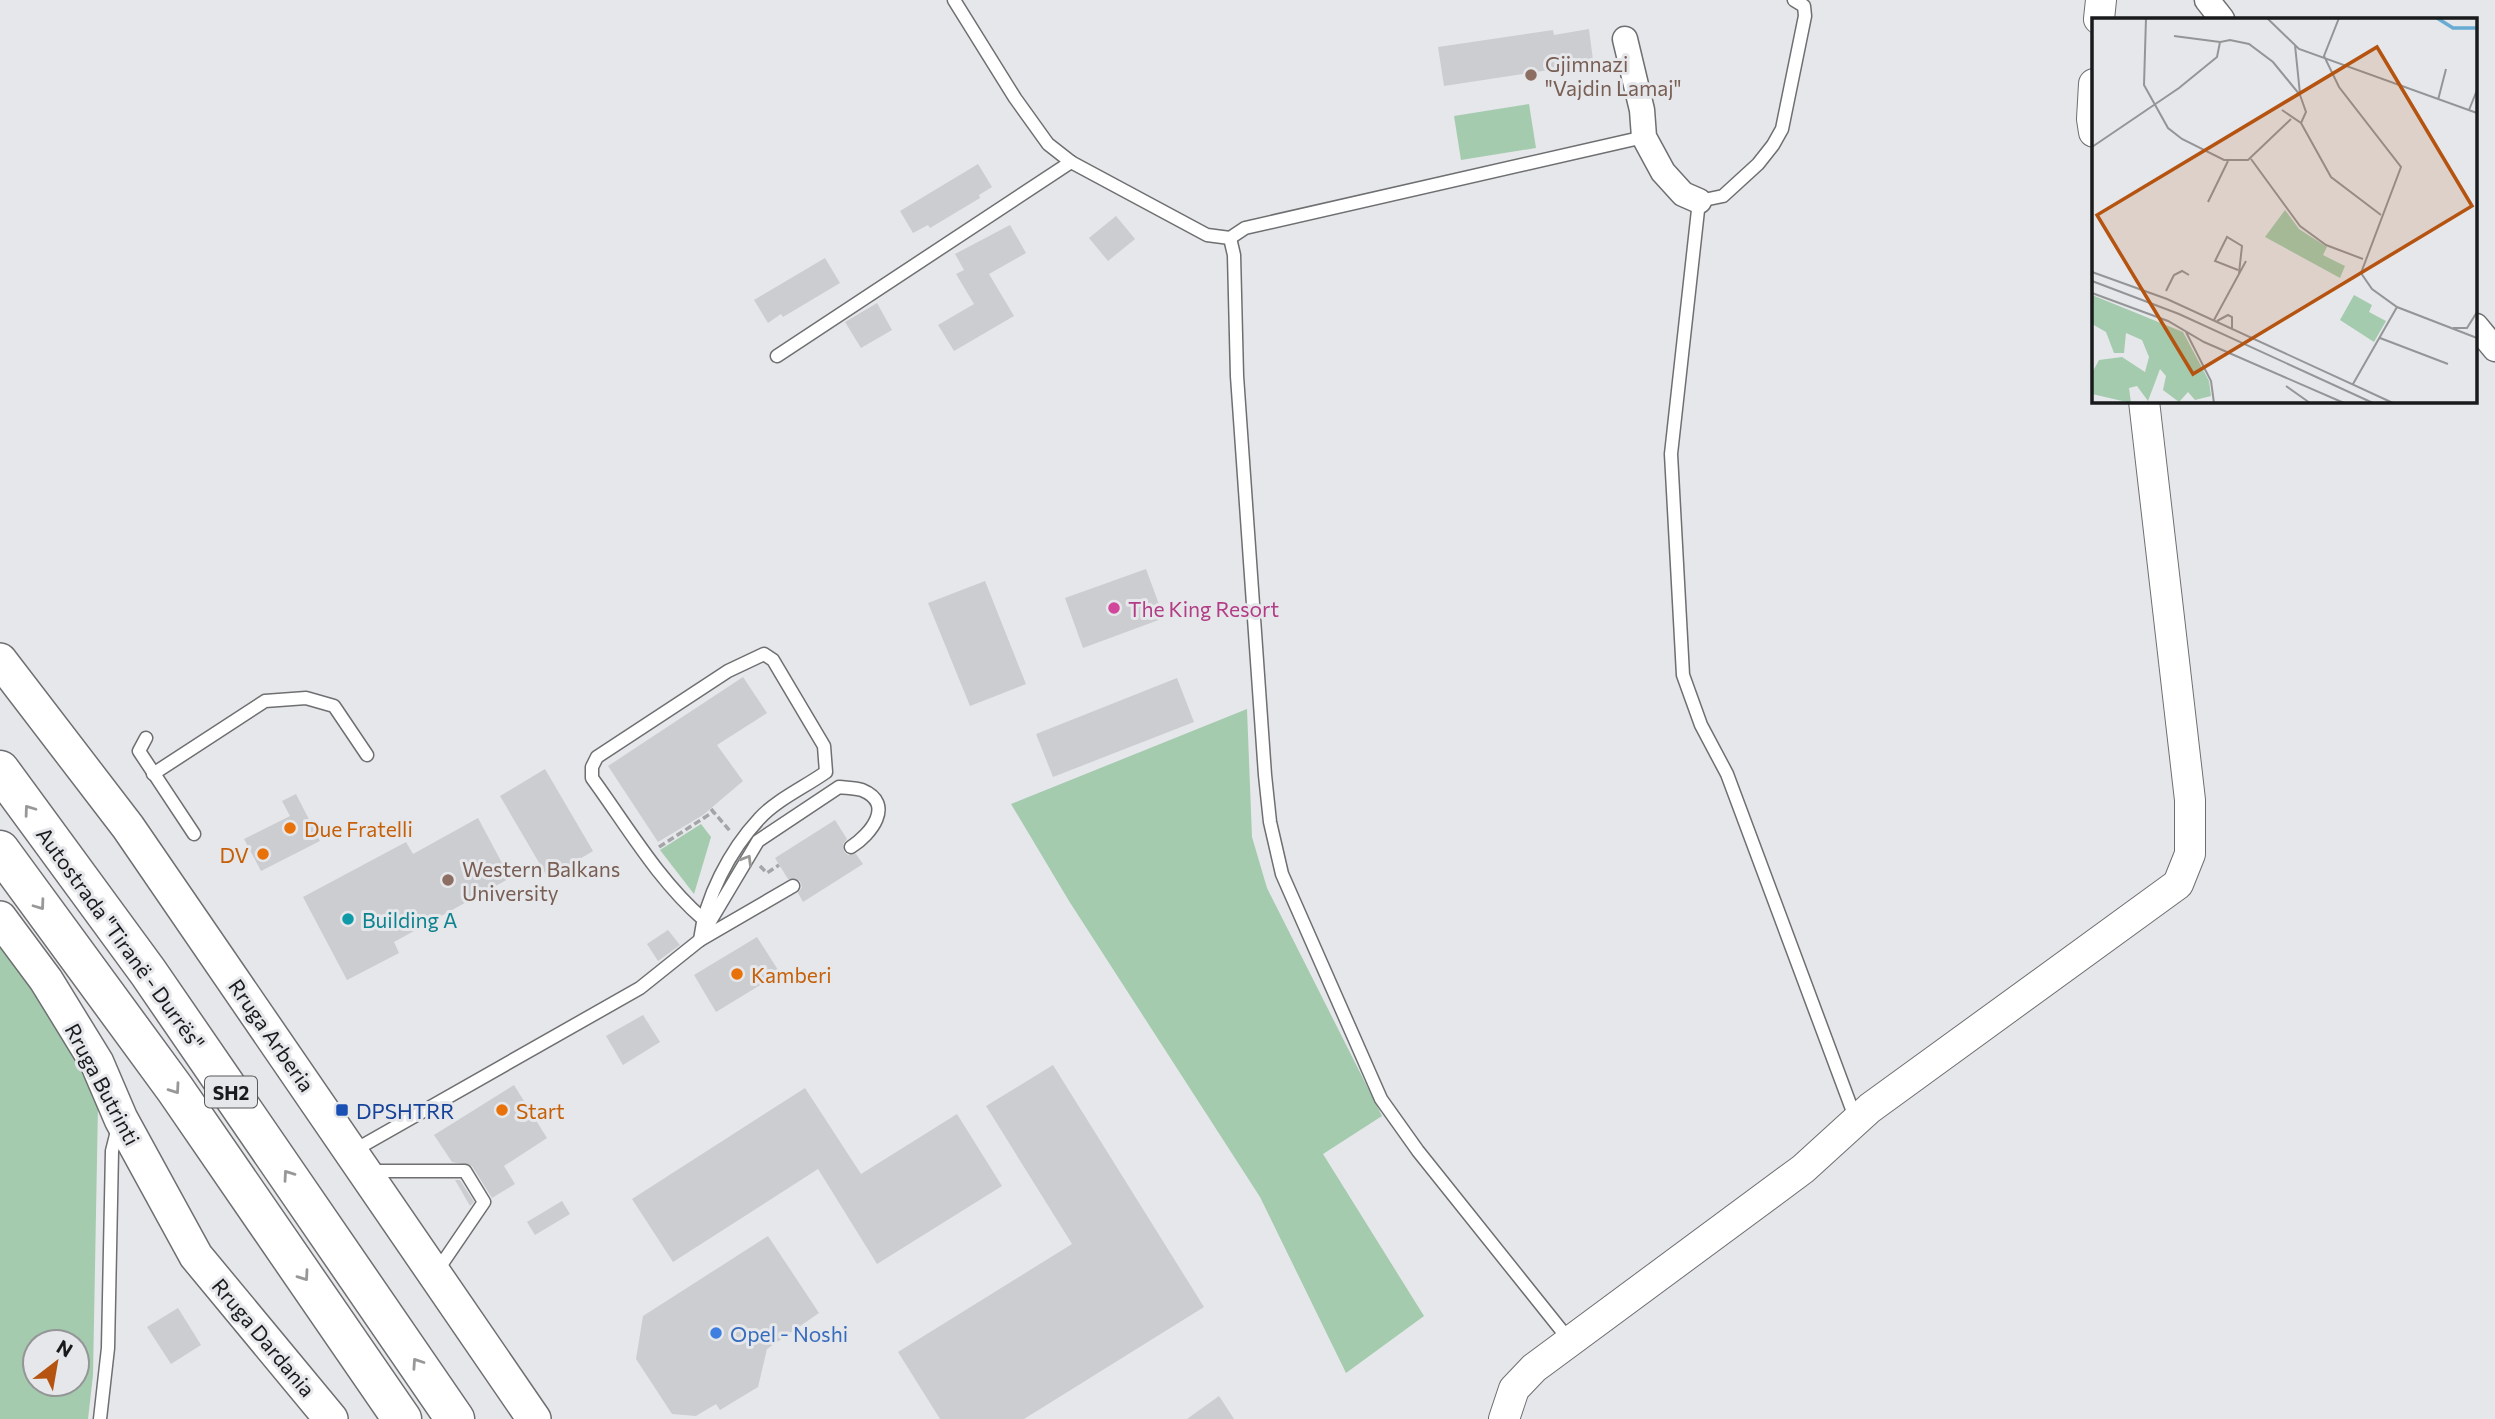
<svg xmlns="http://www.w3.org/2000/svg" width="2495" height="1419" font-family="Commissioner,sans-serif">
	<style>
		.green { fill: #a4cbae; fill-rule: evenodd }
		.building { fill: #cccdd0 }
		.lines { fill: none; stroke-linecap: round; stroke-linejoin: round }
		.service-casing { stroke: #6e6f71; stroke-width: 15 }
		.minor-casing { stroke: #6e6f71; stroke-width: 27 }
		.tertiary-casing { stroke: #6e6f71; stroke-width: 32 }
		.secondary-casing { stroke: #6e6f71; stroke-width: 36 }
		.motorway-casing { stroke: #6e6f71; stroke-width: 41 }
		.path { stroke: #a4a5a7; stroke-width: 3.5; stroke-dasharray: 7 3.5; stroke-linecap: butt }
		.service { stroke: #fff; stroke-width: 12 }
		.minor { stroke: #fff; stroke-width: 24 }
		.tertiary { stroke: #fff; stroke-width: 30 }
		.secondary { stroke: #fff; stroke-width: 33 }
		.motorway { stroke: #fff; stroke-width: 38 }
		.oneway { stroke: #989898 }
		.education-dot { fill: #8d6e63; stroke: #e6e7ea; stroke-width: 2.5 }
		.hotel-dot { fill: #d1479c; stroke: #e6e7ea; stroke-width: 2.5 }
		.food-dot { fill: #e8710a; stroke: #e6e7ea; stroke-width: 2.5 }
		.culture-dot { fill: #0f9aa8; stroke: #e6e7ea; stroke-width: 2.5 }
		.transit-dot { fill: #1a4fb4; stroke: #e6e7ea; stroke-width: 2.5 }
		.shop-dot { fill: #3f7fe0; stroke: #e6e7ea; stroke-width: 2.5 }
		.labels { text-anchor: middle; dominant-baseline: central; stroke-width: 6; stroke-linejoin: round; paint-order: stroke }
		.shield { fill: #e6e7ea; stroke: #565859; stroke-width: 2 }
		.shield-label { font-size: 19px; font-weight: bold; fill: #191a1b }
		.education-label { font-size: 21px; fill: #785e54; stroke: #e6e7ea; text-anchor: start }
		.hotel-label { font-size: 21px; fill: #b23c85; stroke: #e6e7ea; text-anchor: start }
		.food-label { font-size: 21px; fill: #c56008; stroke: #e6e7ea; text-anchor: start }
		.culture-label { font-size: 21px; fill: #0d838f; stroke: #e6e7ea; text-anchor: start }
		.street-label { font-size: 21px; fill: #191a1b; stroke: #e6e7ea }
		.transit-label { font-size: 21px; fill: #164399; stroke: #e6e7ea; text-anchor: start }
		.shop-label { font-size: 21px; fill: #366cbe; stroke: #e6e7ea; text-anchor: start }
		.inset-river { fill: none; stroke: #68acd3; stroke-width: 3.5 }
		.inset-road { fill: none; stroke: #949597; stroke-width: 2 }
		.view { fill: #b55411; fill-opacity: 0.15; stroke: #b55411; stroke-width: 3.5 }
		.inset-edge { fill: none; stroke: #191a1b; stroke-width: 3.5 }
	</style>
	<rect width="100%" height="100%" fill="#e6e7ea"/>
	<g class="green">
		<polygon points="1529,104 1536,148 1461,160 1454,116"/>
		<polygon points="1247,709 1252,837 1267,888 1382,1116 1323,1154 1424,1316 1346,1373 1260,1197 1069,901 1011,804"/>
		<polygon points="701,824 711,837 694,894 660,850"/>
		<path d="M0,939L43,997L98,1105L93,1375L88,1419H0ZM35,1342H77V1384H35Z"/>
	</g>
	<g class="building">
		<polygon points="1589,29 1594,68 1556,73 1556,69 1444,86 1438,47 1553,30 1554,35"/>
		<polygon points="978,164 992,187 979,195 980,198 930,228 928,225 913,233 900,211"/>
		<polygon points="1116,216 1135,239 1108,261 1089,238"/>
		<polygon points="1010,225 1026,253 989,274 1014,316 954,351 938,325 974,304 956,274 964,270 955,254"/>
		<polygon points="825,258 840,283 783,317 781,314 768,323 754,300"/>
		<polygon points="877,303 892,330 861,348 845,322"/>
		<polygon points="1146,569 1164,618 1083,648 1065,598"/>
		<polygon points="985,581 1026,684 970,706 928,603"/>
		<polygon points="743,677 767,713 717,745 743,781 703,815 658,842 608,766"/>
		<polygon points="1177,678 1194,722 1053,777 1036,734"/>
		<polygon points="545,769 593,851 548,878 500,796"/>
		<polygon points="296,794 320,841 261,871 244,839 290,816 282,801"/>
		<polygon points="478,818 510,878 394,942 399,953 347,980 303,897 406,842 413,854"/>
		<polygon points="835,820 847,839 843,844 844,852 848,855 856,854 863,864 803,902 798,893 802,887 800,881 788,879 775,858"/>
		<polygon points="668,930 680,945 658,961 647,944"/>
		<polygon points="757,937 780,973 716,1012 694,975"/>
		<polygon points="643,1015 660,1042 623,1065 606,1036"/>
		<polygon points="1053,1065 1204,1307 1024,1419 940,1419 898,1352 1072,1244 986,1106"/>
		<polygon points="514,1085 547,1138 504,1166 515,1184 492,1198 472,1166 452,1162 434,1135"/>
		<polygon points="805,1088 861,1174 957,1114 1002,1186 877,1264 818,1169 673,1262 632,1199"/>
		<polygon points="455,1180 460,1180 474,1202 470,1206"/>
		<polygon points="562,1201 570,1214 535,1235 527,1222"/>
		<polygon points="768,1236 819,1313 767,1349 758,1387 720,1410 716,1404 696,1416 672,1414 636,1359 643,1316"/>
		<polygon points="178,1308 201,1345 171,1364 147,1327"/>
		<polygon points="1219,1396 1234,1419 1187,1419"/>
	</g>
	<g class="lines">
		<g class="service-casing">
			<g id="service">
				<polyline points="954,0 1015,98 1048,144 1071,162 1207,235 1230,238 1245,228 1644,137"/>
				<polyline points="1794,0 1804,6 1805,16 1782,129 1773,145 1758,164 1723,196 1699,201 1671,454 1683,675 1701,725 1727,774 1856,1120"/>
				<polyline points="1230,238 1234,255 1237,376 1265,775 1270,822 1282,874 1381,1099 1418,1151 1570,1341"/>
				<polyline points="777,356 1071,162"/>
				<polyline points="146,738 139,751 194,834"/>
				<polyline points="153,774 265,701 306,698 334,706 367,755"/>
				<path d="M705,930L758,841L839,787C846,788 855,788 862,790C896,804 870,835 851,847"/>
				<path d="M700,940C705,898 730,850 759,819C776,800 805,787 826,772L824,746L773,660L764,654L728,671L597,757L592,767V778C627,826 658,880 703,919"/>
				<polyline points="353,1151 640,988 700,940 793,886"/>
				<polyline points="368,1171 465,1171 484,1202 435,1274"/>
				<polyline points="100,1419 108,1348 112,1151 118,1127"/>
			</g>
		</g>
		<g class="minor-casing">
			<g id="minor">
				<polyline points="2207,0 2222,19"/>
				<polyline points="1625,39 1642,110 1644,137 1663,172 1683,194 1699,201"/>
				<polyline points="2476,326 2495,349"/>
			</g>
		</g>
		<g class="tertiary-casing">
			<g id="tertiary">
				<polyline points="2099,19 2101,0"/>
				<polyline points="2094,84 2092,119 2094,132"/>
				<polyline points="1504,1419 1514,1389 1534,1368 1803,1169 1870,1108 2178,884 2190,854 2190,800 2144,401"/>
			</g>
		</g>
		<g class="secondary-casing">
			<g id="secondary">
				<polyline points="0,660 128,827 534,1419"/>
				<polyline points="0,918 46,980 97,1063 121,1119 196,1256 331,1419"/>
			</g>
		</g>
		<g class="motorway-casing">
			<g id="motorway">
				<polyline points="0,770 148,972 455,1419"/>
				<polyline points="0,850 175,1089 402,1419"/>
			</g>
		</g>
		<g class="path">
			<polyline points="711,809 730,831"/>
			<polyline points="659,847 713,812"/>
			<polyline points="760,866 767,873 779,865"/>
		</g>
		<use href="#service" class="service"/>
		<use href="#minor" class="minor"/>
		<use href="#tertiary" class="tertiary"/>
		<use href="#secondary" class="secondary"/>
		<use href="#motorway" class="motorway"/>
	</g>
	<defs><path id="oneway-chevron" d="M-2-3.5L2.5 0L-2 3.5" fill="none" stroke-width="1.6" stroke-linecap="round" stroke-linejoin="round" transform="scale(1.75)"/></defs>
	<g class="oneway">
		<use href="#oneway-chevron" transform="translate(29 810) rotate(-126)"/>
		<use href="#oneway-chevron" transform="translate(747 860) rotate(-59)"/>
		<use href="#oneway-chevron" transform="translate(40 905) rotate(54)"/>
		<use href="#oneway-chevron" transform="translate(175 1089) rotate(55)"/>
		<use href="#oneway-chevron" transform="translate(288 1175) rotate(-125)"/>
		<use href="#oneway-chevron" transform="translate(304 1276) rotate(55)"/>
		<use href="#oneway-chevron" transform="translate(417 1363) rotate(-124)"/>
	</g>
	<g class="education-dot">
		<circle cx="1531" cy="75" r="7"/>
		<circle cx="448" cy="880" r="7"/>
	</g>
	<circle class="hotel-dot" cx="1114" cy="608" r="7"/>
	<g class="food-dot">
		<circle cx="290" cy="828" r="7"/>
		<circle cx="263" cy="854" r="7"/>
		<circle cx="737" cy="974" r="7"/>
		<circle cx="502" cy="1110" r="7"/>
	</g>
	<circle class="culture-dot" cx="348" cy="919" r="7"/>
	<rect class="transit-dot" x="335" y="1103" width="14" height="14" rx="3.5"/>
	<circle class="shop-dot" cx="716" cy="1333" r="7"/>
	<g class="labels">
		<rect class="shield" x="205" y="1076.5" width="52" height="31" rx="5"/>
		<g class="shield-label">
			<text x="231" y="1092">SH2</text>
		</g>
		<g class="education-label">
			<text x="1545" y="63">Gjimnazi<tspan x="1545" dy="24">"Vajdin Lamaj"</tspan></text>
			<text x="462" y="868">Western Balkans<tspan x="462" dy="24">University</tspan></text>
		</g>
		<g class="hotel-label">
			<text x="1128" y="608">The King Resort</text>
		</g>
		<g class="food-label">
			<text x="304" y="828">Due Fratelli</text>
			<text x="249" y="854" text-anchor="end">DV</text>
			<text x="751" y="974">Kamberi</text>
			<text x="516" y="1110">Start</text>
		</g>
		<g class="culture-label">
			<text x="362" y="919">Building A</text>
		</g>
		<g class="street-label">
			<text transform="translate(121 938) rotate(54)">Autostrada "Tiranë - Durrës"</text>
			<text transform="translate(272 1035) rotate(55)">Rruga Arberia</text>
			<text transform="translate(103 1084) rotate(62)">Rruga Butrinti</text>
			<text transform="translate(264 1337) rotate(50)">Rruga Dardania</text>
		</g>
		<g class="transit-label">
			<text x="356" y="1110">DPSHTRR</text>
		</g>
		<g class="shop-label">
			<text x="730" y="1333">Opel - Noshi</text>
		</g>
	</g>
	<g transform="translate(2092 18)">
		<rect width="385" height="385" fill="#e6e7ea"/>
		<path d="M193,192L207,211L235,229L231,237L253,248L248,260L173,219ZM0,277L91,314L117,363L119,378L103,382L96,374L87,384L71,372L74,358L68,351L56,383L45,368L37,370L39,385L0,376V355L7,342L30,339L53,354L57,339L50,322L34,315L32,335H22L14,314L0,306ZM262,277L280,287L277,294L294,303L282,324L248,302Z" fill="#a4cbae"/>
		<path class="inset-river" d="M345,0L361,10H385"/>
		<path class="inset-road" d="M54,0L52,67L76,110L90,121L132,142H156L199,101M175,0L207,31L385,95M247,0L232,38L247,69L309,149L269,255L280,271L305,289L385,320M82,18L128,24M203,27L208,76M346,82L354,51M190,92L209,105L239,159L289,197M377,92L385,72M0,129L87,70L125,39L128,24L138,22L157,26L181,44L208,77L214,94L209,105M159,141L208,208L234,227L271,241M116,184L136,143M146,252L123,243L135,219L150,228L147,255M0,254L75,281L301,385M0,263L87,296L281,385M74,273L82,257L90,253L97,257M0,275L76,303L112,324L252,385M122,302L154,243M125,303L136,297L140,299V310M361,310H375L385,294M94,314L119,363L122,385M288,320L356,346M261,366L305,289M194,368L218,385"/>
		<path class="view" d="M285,29L380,188L101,356L5,197Z"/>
		<rect width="385" height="385" class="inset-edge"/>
	</g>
	<g transform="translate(56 1363) rotate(31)"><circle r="33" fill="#e6e7ea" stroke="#949597" stroke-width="2"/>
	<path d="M0-5L12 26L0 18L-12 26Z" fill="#b55411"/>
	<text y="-10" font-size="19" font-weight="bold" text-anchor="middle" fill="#191a1b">N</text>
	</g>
</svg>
